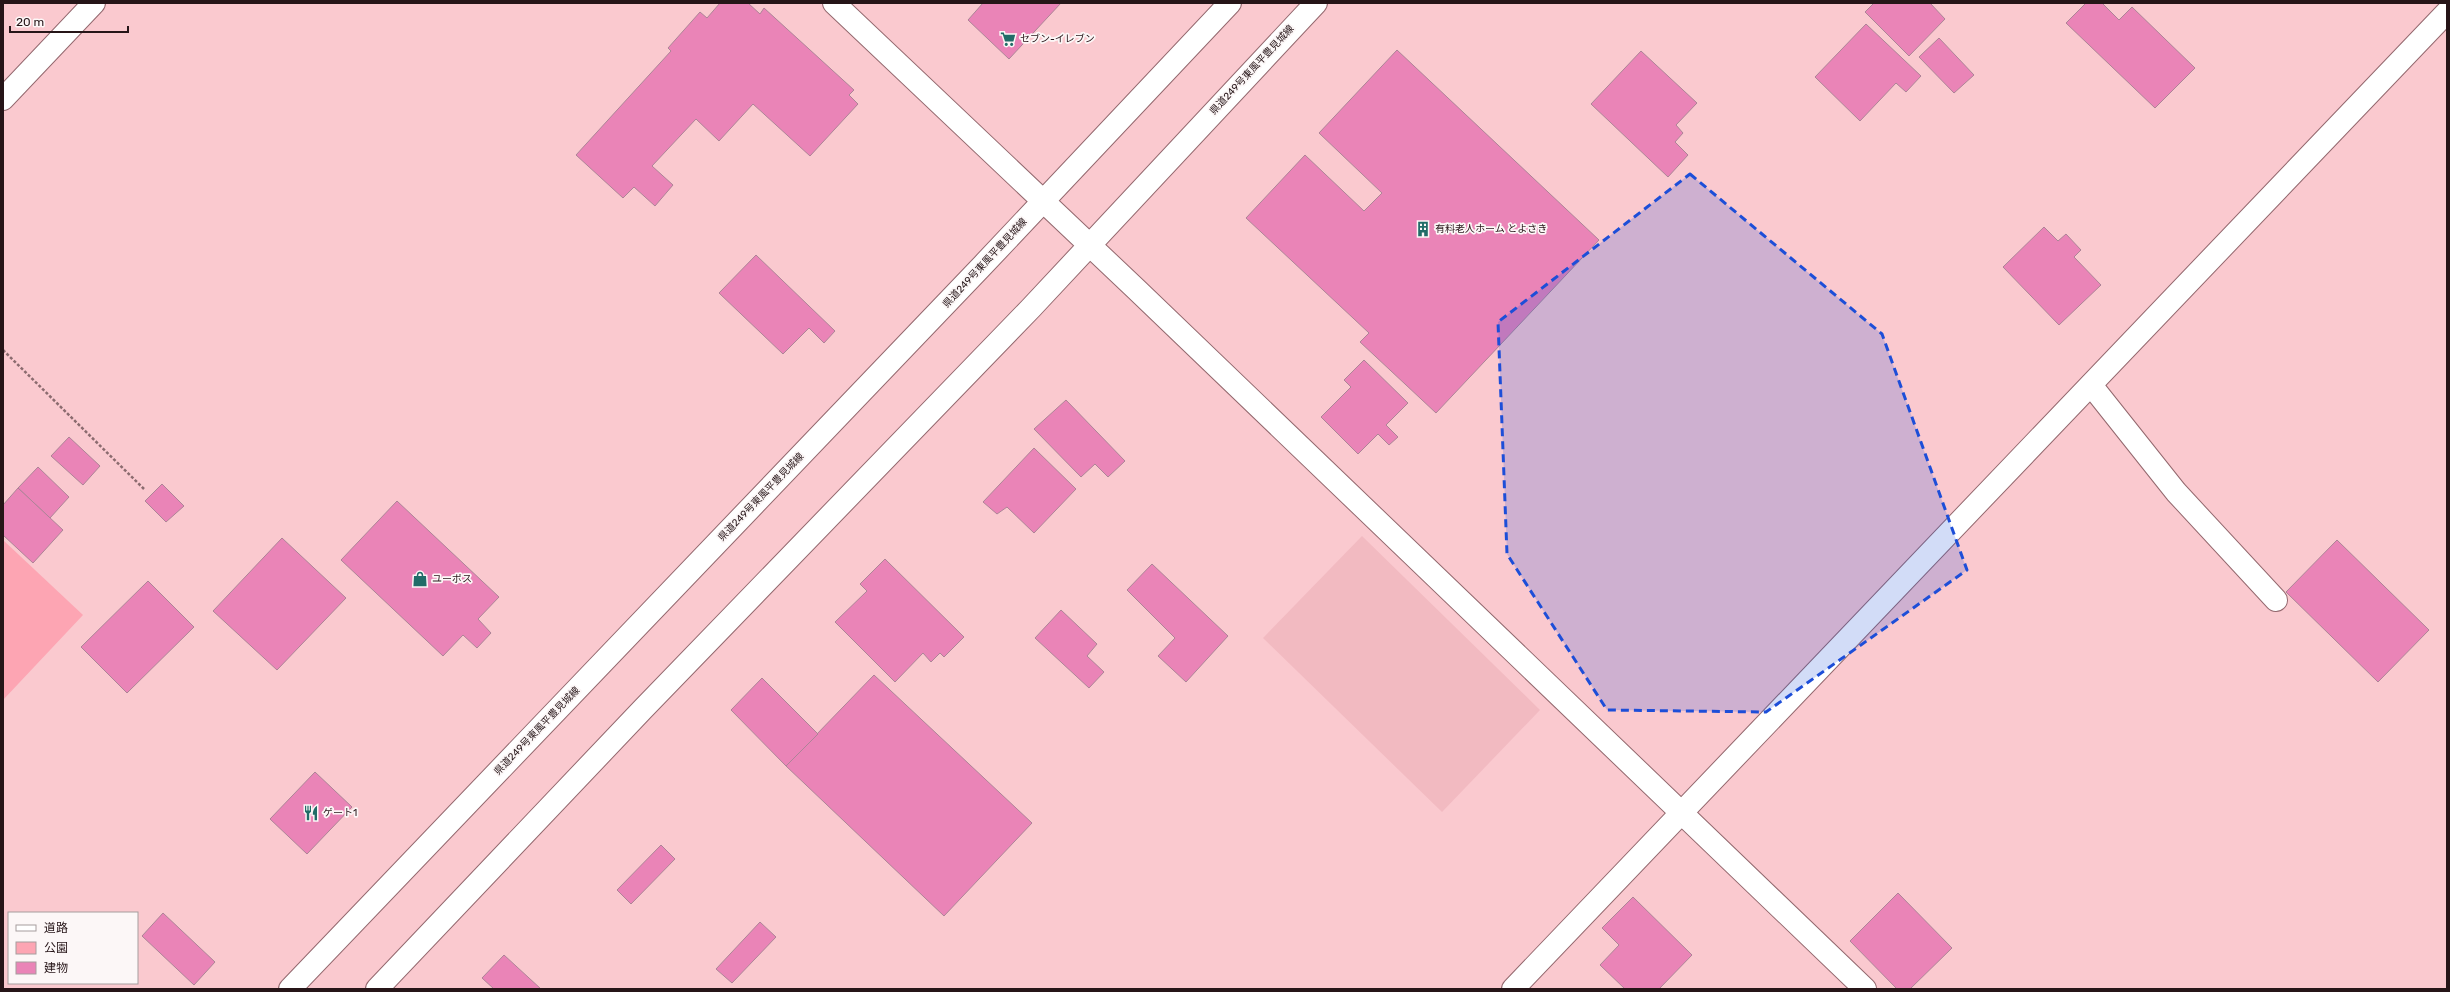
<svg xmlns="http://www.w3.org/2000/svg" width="2450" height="992" font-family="Rubik,'Noto Sans JP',sans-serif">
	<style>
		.built { fill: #f2bac1 }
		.green { fill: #fda5b3 }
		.building { fill: #ea84b7; stroke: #ad8497 }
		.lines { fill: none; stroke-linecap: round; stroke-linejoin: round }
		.minor-casing { stroke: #93686e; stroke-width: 24 }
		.major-casing { stroke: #93686e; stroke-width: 24 }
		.path { stroke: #8b6b6f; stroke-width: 2.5; stroke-dasharray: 3 2; stroke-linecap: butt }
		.minor { stroke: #fff; stroke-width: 22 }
		.major { stroke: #fff; stroke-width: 22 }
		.marked { fill: #1d4ed8; fill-opacity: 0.2; stroke: #1d4ed8; stroke-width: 3; stroke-dasharray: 8 5; stroke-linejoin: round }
		.labels { text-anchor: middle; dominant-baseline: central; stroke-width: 3.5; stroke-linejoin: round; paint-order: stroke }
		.poi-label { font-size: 10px; fill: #261518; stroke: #fcf7f7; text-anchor: start }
		.street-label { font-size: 10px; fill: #261518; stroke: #fcf7f7 }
	</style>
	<rect width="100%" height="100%" fill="#fac9cf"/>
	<polygon class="built" points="1362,536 1540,710 1442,812 1263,638"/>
	<polygon class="green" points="3,540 83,615 3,700"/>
	<g class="building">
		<polygon points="720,3 748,3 760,14 764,8 854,90 849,95 858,104 810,156 753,104 719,141 696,119 652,166 673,185 655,206 634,187 623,198 576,155 671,51 668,48 700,12 707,18"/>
		<polygon points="983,3 1061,3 1009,59 968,20"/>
		<polygon points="1874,3 1930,3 1945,19 1909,56 1865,12"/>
		<polygon points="2086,3 2102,3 2119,20 2132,7 2195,68 2155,108 2066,23"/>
		<polygon points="1866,24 1921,76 1906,92 1896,83 1860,121 1815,77"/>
		<polygon points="1939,38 1974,75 1954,93 1919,57"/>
		<polygon points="1397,50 1599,240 1436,413 1360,342 1369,333 1246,218 1305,155 1364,211 1382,193 1319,133"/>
		<polygon points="1641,51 1697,103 1676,125 1683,133 1675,142 1688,155 1668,177 1591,104"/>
		<polygon points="2044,227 2058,241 2066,234 2081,250 2074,257 2101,285 2059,325 2003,267"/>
		<polygon points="756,255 835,331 824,343 809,328 783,354 719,293"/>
		<polygon points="1364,360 1408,403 1386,425 1398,437 1389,445 1378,434 1358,454 1321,417 1351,387 1344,380"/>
		<polygon points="1066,400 1125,461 1108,477 1095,464 1081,477 1034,429"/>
		<polygon points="69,437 100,466 83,485 51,456"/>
		<polygon points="1034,448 1076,489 1034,533 1007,507 997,514 983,502"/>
		<polygon points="38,467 69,497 50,518 18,488"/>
		<polygon points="162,484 184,506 166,522 145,501"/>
		<polygon points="18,488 63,530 33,563 3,535 3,505"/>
		<polygon points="397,501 499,597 478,619 491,633 477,648 463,635 443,656 341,560"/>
		<polygon points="282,538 346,598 277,670 213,611"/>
		<polygon points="2337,540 2429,630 2378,682 2286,592"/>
		<polygon points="885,559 964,637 944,657 940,653 931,662 923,653 895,682 835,622 867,591 860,584"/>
		<polygon points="1152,564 1228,636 1186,682 1158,656 1175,638 1127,590"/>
		<polygon points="148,581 194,627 127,693 81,647"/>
		<polygon points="1061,610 1097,644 1087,656 1104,672 1089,688 1035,638"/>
		<polygon points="874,675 1032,823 944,916 786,766"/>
		<polygon points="762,678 818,734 786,766 731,710"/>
		<polygon points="315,772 352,807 307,854 270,819"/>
		<polygon points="661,845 675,859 631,904 617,890"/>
		<polygon points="1898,893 1952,948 1910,989 1897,989 1850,941"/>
		<polygon points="1633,897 1692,955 1659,989 1625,989 1600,965 1619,945 1602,928"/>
		<polygon points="163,913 215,962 194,985 142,936"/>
		<polygon points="760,922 776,937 732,983 716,969"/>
		<polygon points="504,955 541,989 494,989 482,978"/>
	</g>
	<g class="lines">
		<g class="minor-casing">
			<g id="minor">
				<polyline points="834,3 1136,289 1865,989"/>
				<polyline points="3,99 94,3"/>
				<polyline points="2091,385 2176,492 2276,600"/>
				<polyline points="1513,989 2447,12"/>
			</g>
		</g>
		<g class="major-casing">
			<g id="major">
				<polyline points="290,989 983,265 1230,3"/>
				<polyline points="377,989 642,710 1031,308 1316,3"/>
			</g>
		</g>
		<polyline class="path" points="3,350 144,489"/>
		<use href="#minor" class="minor"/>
		<use href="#major" class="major"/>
	</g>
	<path class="marked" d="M1690,174L1882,334L1967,570L1766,712L1607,710L1507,554L1498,322Z"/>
	<defs>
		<g id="supermarket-bare" transform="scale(1.2)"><path d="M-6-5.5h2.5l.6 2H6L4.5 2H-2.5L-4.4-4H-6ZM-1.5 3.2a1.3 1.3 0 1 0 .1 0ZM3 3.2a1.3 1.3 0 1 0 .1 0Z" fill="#216c68" stroke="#fcf7f7" stroke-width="2.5" paint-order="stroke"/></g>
		<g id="building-bare" transform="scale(1.2)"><path d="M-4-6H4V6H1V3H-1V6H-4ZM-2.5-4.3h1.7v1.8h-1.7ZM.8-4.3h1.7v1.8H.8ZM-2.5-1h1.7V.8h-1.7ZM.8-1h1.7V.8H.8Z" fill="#216c68" stroke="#fcf7f7" stroke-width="2.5" paint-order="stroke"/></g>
		<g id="shop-bare" transform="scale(1.2)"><path d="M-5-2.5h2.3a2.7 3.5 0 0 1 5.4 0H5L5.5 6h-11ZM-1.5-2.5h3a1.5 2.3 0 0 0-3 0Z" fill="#216c68" stroke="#fcf7f7" stroke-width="2.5" paint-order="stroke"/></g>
		<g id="restaurant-bare" transform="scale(1.2)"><path d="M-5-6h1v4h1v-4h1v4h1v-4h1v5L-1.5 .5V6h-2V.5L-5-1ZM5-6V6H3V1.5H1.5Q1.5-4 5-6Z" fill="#216c68" stroke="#fcf7f7" stroke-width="2.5" paint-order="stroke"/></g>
	</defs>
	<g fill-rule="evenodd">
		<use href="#supermarket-bare" x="1008" y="39"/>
		<use href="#building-bare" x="1423" y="229"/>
		<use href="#shop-bare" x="420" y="579"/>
		<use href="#restaurant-bare" x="311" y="813"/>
	</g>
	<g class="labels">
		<g class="poi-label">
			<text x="1020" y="39">セブン-イレブン</text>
			<text x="1435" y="229">有料老人ホーム とよさき</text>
			<text x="432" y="579">ユーポス</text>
			<text x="323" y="813">ゲート1</text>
		</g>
		<g class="street-label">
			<text transform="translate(1252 70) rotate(-47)">県道249号東風平豊見城線</text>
			<text transform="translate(985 263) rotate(-47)">県道249号東風平豊見城線</text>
			<text transform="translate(761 497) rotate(-46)">県道249号東風平豊見城線</text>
			<text transform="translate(537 731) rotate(-46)">県道249号東風平豊見城線</text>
		</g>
	</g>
	<rect width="2450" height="992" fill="none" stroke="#261518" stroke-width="8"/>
	<rect x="8" y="912" width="130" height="72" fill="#fcf7f7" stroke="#a69d9e"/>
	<rect x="16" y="925" width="20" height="6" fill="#ffffff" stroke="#a69d9e"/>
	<text x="44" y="932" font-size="12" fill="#261518">道路</text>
	<rect x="16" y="942" width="20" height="12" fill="#fda5b3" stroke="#a69d9e"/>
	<text x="44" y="952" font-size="12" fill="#261518">公園</text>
	<rect x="16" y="962" width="20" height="12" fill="#ea84b7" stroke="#a69d9e"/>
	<text x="44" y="972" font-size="12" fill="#261518">建物</text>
	<path d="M10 26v6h118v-6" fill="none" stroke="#261518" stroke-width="2"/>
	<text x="16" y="26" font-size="12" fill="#261518" stroke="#fcf7f7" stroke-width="3" paint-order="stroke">20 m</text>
</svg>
